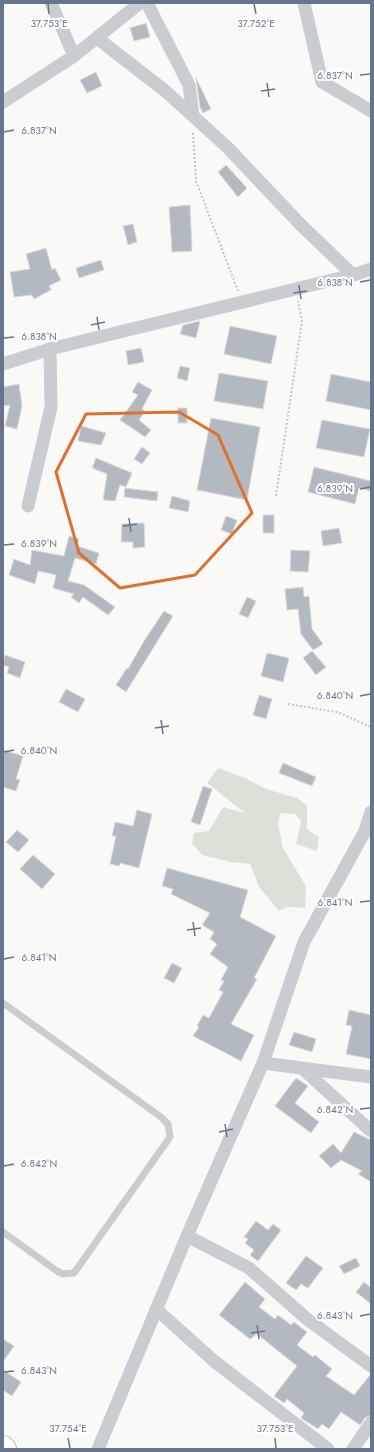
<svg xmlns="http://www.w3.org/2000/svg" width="374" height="1452" font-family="Jost,sans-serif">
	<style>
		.green { fill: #dae2d8 }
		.building { fill: #b2b9c1; stroke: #dbdbd9 }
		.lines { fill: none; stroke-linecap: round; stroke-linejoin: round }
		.highway-casing { stroke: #bbbec2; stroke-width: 24 }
		.path { stroke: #c2c4c7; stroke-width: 2; stroke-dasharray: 2 2; stroke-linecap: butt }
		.lane { stroke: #c9ccd1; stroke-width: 7 }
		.street { stroke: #c9ccd1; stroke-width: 13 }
		.highway { stroke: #fff; stroke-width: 22 }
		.marked { fill: none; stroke: #df702e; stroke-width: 3; stroke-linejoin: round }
		.ticks { fill: none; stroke: #66758b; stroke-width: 1.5 }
		.ticks-label { font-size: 10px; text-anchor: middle; fill: #66758b; stroke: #fff; stroke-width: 4; stroke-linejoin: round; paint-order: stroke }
	</style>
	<rect width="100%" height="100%" fill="#f9faf7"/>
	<polygon class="green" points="218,768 243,777 266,789 297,798 307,806 307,829 319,837 317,851 296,844 301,821 295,814 280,813 278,824 283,848 306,886 305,908 287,907 279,911 259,887 250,864 231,862 202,855 192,843 194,833 209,831 223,807 245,813 207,783"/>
	<g class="building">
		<polygon points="146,23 150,37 134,41 130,28"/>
		<polygon points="96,72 102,86 87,93 80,80"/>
		<polygon points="196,78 211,109 203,113 200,107"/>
		<polygon points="226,165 247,188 238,197 218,172"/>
		<polygon points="190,205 192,251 172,252 169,207"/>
		<polygon points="133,224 137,242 128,245 123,226"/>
		<polygon points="46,248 52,270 55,268 61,280 49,286 51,290 34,299 32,295 14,297 10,272 30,269 26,254"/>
		<polygon points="101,260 104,270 79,278 76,268"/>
		<polygon points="200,321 196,338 180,334 183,325"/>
		<polygon points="230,326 277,336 271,364 224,354"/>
		<polygon points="141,348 144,362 128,365 126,351"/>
		<polygon points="180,366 190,368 187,381 177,378"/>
		<polygon points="219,373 268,381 263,409 214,401"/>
		<polygon points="331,374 371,382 371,410 326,401"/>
		<polygon points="138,382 152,390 142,409 145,411 139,420 151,430 145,437 120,420 138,395 132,392"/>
		<polygon points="19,384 22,406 17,429 5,426 10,405 3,406 3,387"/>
		<rect x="178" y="408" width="9" height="15"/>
		<polygon points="211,418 260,427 247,500 197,490"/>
		<polygon points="322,420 370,429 364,457 316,448"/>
		<polygon points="81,426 106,433 101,445 78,441"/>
		<polygon points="142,447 150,453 142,464 134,459"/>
		<polygon points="96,458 132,473 126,487 120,485 115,501 103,500 107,474 92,468"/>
		<polygon points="314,467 371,481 371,491 359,488 355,504 308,492"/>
		<polygon points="125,488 158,492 157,501 124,497"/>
		<polygon points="172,496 190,501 188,512 169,508"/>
		<rect x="263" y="515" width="11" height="18"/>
		<polygon points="226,516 237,520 232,534 221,530"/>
		<polygon points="144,523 145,547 133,548 133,542 121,542 122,524"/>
		<polygon points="339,528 342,543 323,546 321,531"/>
		<polygon points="69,536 79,539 77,546 99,553 96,564 75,558 68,581 84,585 115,607 108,615 83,597 79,603 71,597 74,594 53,588 56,575 38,571 35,584 9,575 14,559 30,565 32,550 64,556"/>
		<polygon points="291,550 310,551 308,572 290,571"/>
		<polygon points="303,587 304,597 309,596 312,629 323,644 313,650 301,634 298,609 287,610 285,589"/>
		<polygon points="247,597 256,601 248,618 239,614"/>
		<polygon points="164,611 173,616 126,692 116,685 127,668 128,669 144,641"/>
		<polygon points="312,651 326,667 316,675 303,658"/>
		<polygon points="267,653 289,658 283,682 261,676"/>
		<polygon points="5,655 25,662 20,678 7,673 9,667 3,665"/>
		<polygon points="66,689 85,699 78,712 59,702"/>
		<polygon points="259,695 272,699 266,719 253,715"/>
		<polygon points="3,750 23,756 16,779 20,780 16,791 3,787"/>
		<polygon points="283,763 316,777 312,786 279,773"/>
		<polygon points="203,786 212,789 200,825 191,822"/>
		<polygon points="137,810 152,814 139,868 120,863 119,866 110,864 116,836 112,836 115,822 133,826"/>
		<polygon points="17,830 29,840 18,852 6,842"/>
		<polygon points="33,855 55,874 42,889 20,869"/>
		<polygon points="167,868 248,890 240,917 276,936 254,978 257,979 231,1024 254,1035 241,1061 193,1036 199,1027 197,1026 203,1015 209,1018 223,992 219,990 224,981 221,980 228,967 210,954 217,944 210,939 214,932 202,925 210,913 171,894 173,889 162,886"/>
		<polygon points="172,963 182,968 174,983 164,978"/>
		<polygon points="349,1010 371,1015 371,1059 346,1054 352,1026 346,1025"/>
		<polygon points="294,1032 316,1039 312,1052 289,1045"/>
		<polygon points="296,1078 308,1086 295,1103 319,1122 311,1133 275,1106"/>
		<polygon points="354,1132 371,1140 371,1182 358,1174 362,1171 341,1160 331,1168 319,1156 333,1144 341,1153"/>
		<polygon points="256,1221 268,1230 273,1224 281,1230 258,1261 250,1255 254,1250 245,1243 248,1239 244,1237"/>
		<polygon points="306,1256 323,1268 308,1288 301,1284 296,1290 286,1283"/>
		<polygon points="356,1258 360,1266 344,1274 339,1266"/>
		<polygon points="245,1282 265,1299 259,1307 275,1319 278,1315 291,1325 294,1322 307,1332 297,1345 313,1357 315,1355 332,1369 326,1376 354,1395 371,1374 371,1415 365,1418 360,1425 341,1412 329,1429 322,1424 318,1429 301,1418 304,1413 287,1399 284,1403 274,1396 297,1366 257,1334 250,1339 219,1315"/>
		<polygon points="364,1282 371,1288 371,1304 356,1292"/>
		<polygon points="3,1339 14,1346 3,1362"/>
		<polygon points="3,1370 21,1382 12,1396 3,1390"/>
	</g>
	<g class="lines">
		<g class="highway-casing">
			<polyline id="highway" points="3,1447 5,1449"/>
		</g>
		<g class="path">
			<polyline points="193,133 196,181 238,291"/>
			<polyline points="276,496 302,321 298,301"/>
			<polyline points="288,704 337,712 371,727"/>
		</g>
		<polyline class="lane" points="3,1003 161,1117 168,1124 170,1137 74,1273 63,1274 57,1271 3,1232"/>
		<g class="street">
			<polyline points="51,3 74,56"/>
			<polyline points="147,3 189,85 193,116"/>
			<polyline points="304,3 322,82 371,111"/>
			<polyline points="97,38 164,90 193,116 227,147 302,226 353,275"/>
			<polyline points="3,102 74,56 140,3"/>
			<polyline points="3,364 50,349 353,275 371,269"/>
			<polyline points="28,506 51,407 50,349"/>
			<polyline points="263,1063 371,1077"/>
			<polyline points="303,1069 371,1131"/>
			<polyline points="187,1236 249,1268 307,1319 371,1366"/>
			<polyline points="156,1309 214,1361 328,1449"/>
			<polyline points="98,1449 187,1236 263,1063 304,942 365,831 371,812"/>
			<polyline points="353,1449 371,1423"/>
		</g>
		<use href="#highway" class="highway"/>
	</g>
	<path class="marked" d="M179,412L218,435L252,513L195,575L120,588L79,553L56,472L86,414Z"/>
	<path class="ticks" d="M48,4L49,14M254,4L256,14M360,75L370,74M267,83L269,97M261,91L275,89M4,132L14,130M360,282L370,280M299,285L301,299M293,293L307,291M97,317L99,330M91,325L105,322M4,338L14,337M360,489L370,487M129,518L131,532M123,526L137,524M4,545L14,544M360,696L370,694M161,720L163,734M155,728L169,726M4,752L14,750M360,902L370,901M193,922L195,936M187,930L201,928M4,959L14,957M360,1109L370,1108M225,1124L227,1137M219,1132L233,1129M4,1166L14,1164M360,1316L370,1314M257,1325L259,1339M251,1333L265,1331M4,1372L14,1371M68,1438L70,1448M275,1438L276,1448"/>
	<g class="ticks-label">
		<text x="49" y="27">37.753°E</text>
		<text x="256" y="27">37.752°E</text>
		<text x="335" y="79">6.837°N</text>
		<text x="39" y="134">6.837°N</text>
		<text x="335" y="286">6.838°N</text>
		<text x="39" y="340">6.838°N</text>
		<text x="335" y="492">6.839°N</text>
		<text x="39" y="547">6.839°N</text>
		<text x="335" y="699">6.840°N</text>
		<text x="39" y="754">6.840°N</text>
		<text x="335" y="906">6.841°N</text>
		<text x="39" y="961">6.841°N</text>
		<text x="335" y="1113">6.842°N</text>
		<text x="39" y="1167">6.842°N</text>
		<text x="335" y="1319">6.843°N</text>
		<text x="39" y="1374">6.843°N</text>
		<text x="68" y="1432">37.754°E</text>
		<text x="275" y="1432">37.753°E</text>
	</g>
	<rect width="374" height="1452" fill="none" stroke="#66758b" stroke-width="8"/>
</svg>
